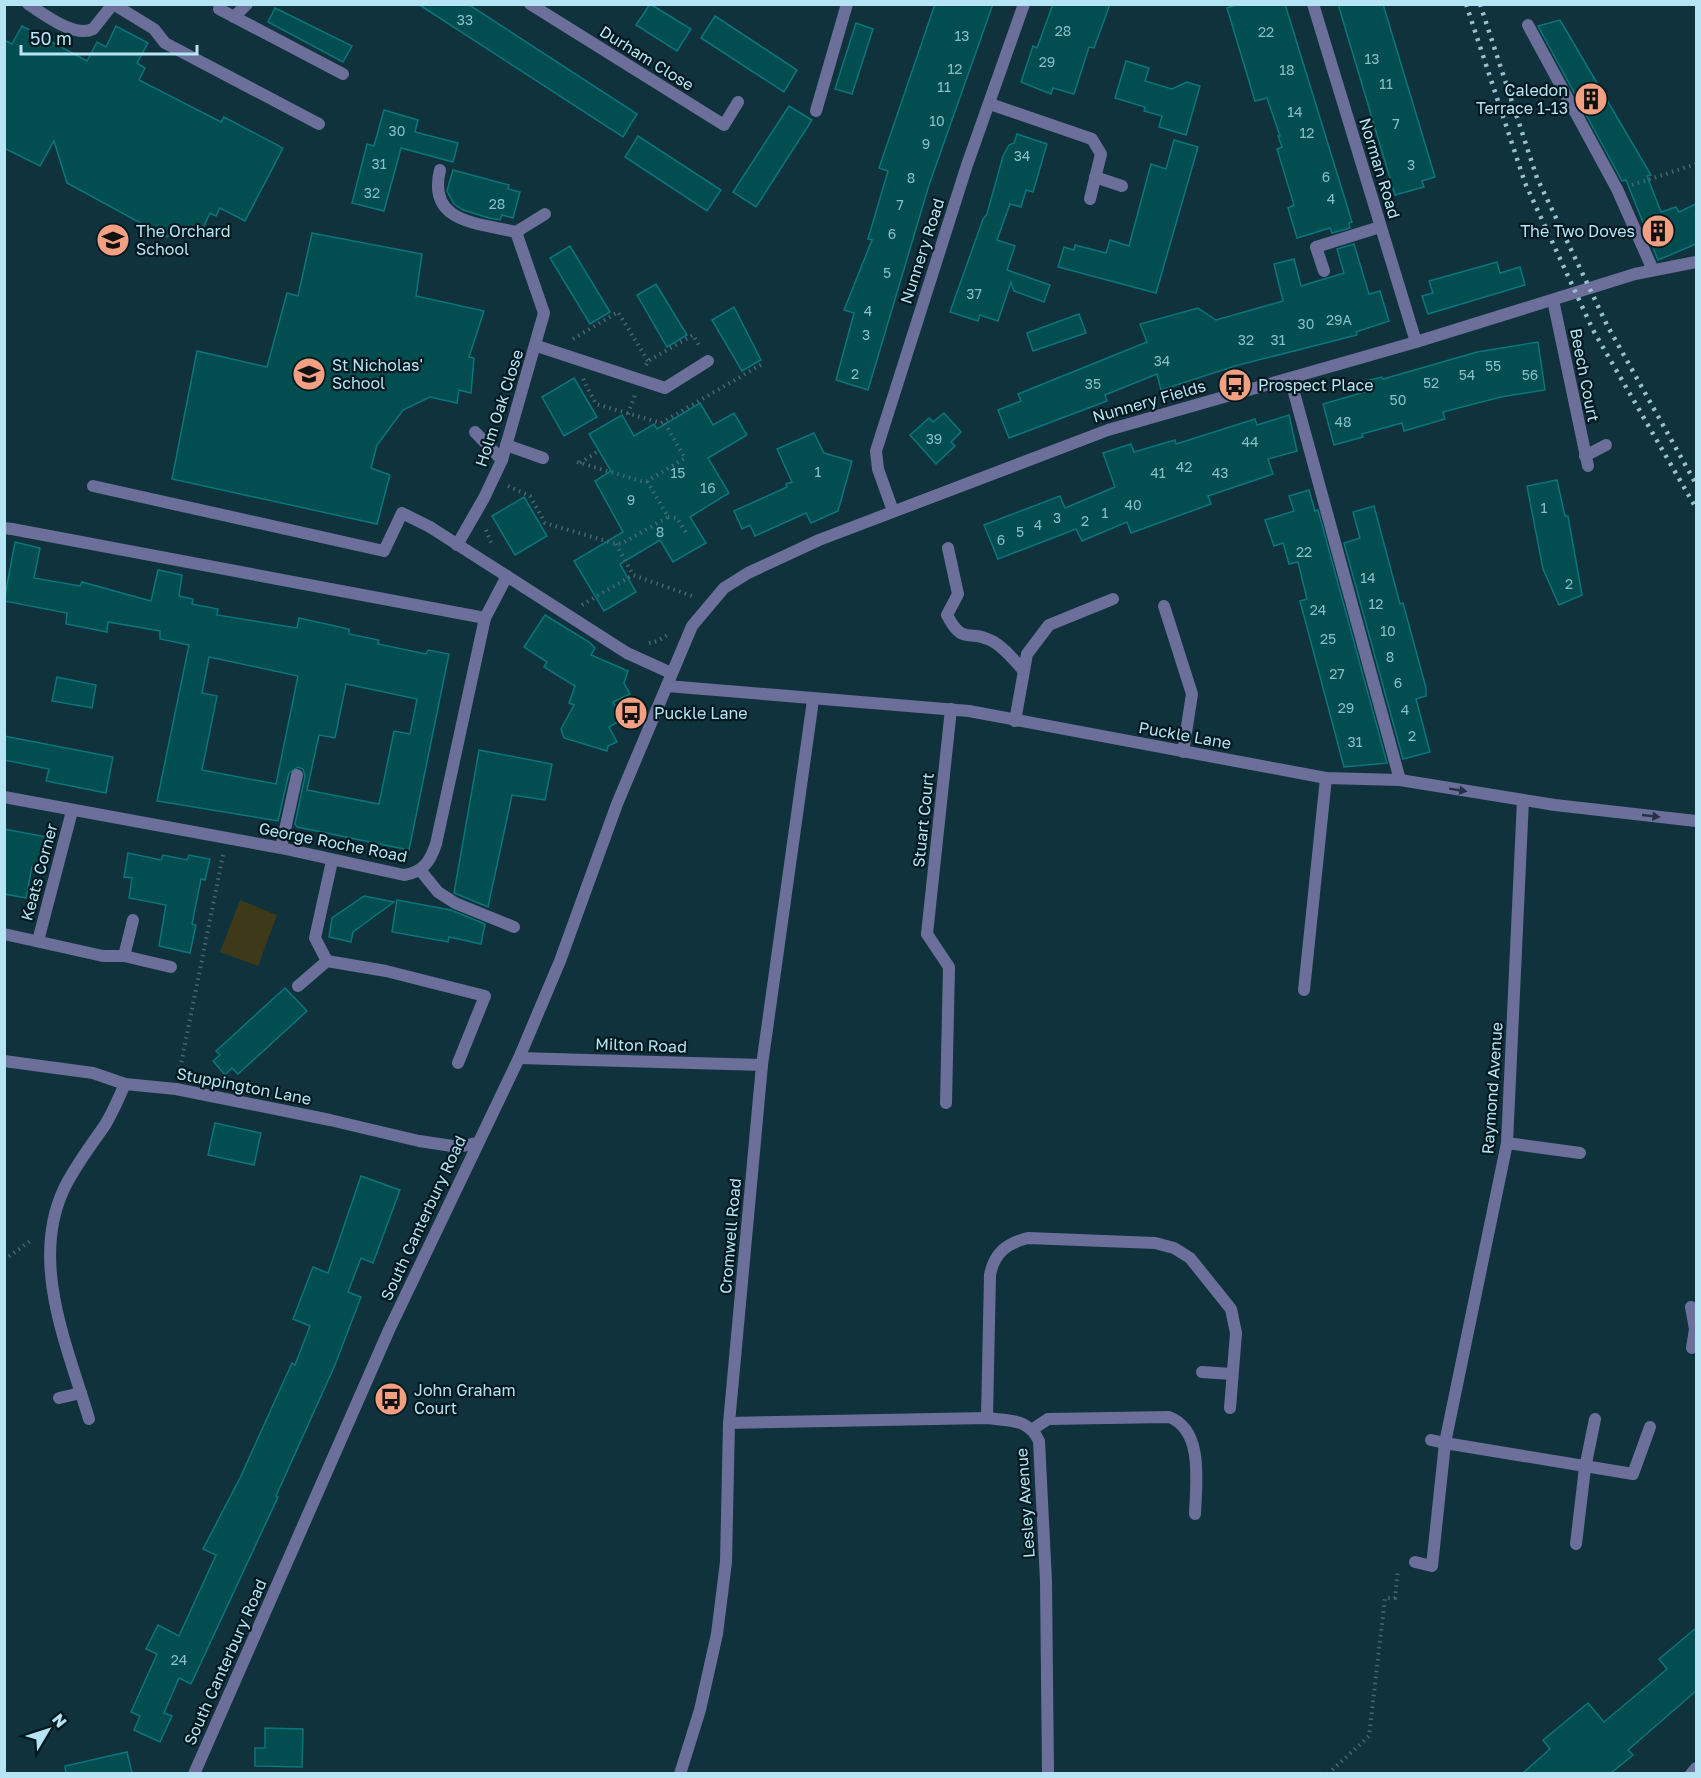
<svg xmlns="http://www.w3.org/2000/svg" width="1701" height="1778" font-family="'Golos Text',sans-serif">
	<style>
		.green { fill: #3e3918 }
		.building { fill: #024d50; stroke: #09767b; stroke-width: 1.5; fill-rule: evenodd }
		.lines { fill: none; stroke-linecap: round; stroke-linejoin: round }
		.path { stroke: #426874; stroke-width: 4; stroke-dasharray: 1.5 4.5; stroke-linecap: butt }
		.lane { stroke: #6b6f9a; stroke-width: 12 }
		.street { stroke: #6b6f9a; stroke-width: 12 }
		.rail { stroke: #95c2d0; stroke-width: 4.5; stroke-dasharray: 3 6; stroke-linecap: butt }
		.oneway { fill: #223244 }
		.labels { text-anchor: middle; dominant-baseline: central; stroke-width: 4.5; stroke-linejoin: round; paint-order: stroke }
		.number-label { font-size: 14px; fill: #88bfcb }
		.street-label { font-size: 16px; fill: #b5e5f4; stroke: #02181f }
		.poi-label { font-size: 16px; fill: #b5e5f4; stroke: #02181f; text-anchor: start }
	</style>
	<rect width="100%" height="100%" fill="#10323c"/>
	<polygon class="green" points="240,900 277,915 258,966 220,952"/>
	<g class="building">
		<polygon points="418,4 468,4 637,114 623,137"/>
		<polygon points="650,4 691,29 677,51 636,25"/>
		<polygon points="935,4 993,4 929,185 868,390 836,380 854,313 844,310 872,240 868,239 888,171 879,168"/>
		<polygon points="1053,4 1110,4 1094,48 1089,47 1074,94 1053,88 1051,94 1021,82 1033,46 1037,48"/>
		<polygon points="1238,4 1285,4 1344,196 1352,222 1349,223 1350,228 1332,233 1330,228 1297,238 1288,208 1294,205 1277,149 1282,147 1278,136 1280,136 1267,98 1255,101 1227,8"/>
		<polygon points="1338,4 1383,4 1435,177 1422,181 1424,187 1395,195"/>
		<polygon points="275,8 352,46 343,62 268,22"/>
		<polygon points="715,16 797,70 784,92 701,38"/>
		<polygon points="1560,20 1651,175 1647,176 1661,212 1676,207 1679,212 1696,204 1696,244 1658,260 1626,180 1622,181 1538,26"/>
		<polygon points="856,23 873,29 852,94 835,89"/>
		<polygon points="22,26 87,61 97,42 106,47 116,26 148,43 137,63 145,68 139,80 221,122 224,117 283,148 245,221 220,208 216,216 210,213 204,226 166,237 67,183 54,141 40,166 4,148 4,40 12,44"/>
		<polygon points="1126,61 1149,68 1145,81 1172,89 1187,82 1200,86 1186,135 1159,127 1162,116 1144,111 1145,107 1115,98"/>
		<polygon points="789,106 812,120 756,207 733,192"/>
		<polygon points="384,110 418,120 415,132 458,143 453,162 401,148 384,211 352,203 367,144 374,146"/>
		<polygon points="1017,134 1047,144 1033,192 1026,190 1021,207 1010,204 997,240 1015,246 1007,270 1050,285 1044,302 1014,291 1011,282 998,321 980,315 978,321 950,312 983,219 987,214 1003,156 1009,145 1014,143"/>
		<polygon points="638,136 721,190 707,211 625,157"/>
		<polygon points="1174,140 1198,147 1156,293 1058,267 1064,247 1074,250 1075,245 1106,253 1110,240 1129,246 1151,164 1166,169"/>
		<polygon points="453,170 509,185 508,189 520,192 513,218 502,215 500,220 489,218 463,210 454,204 447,191"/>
		<polygon points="312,233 422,254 416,296 484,311 469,357 474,358 471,393 459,390 457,403 430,397 403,410 377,445 371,468 390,475 377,524 172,479 197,351 267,367 287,293 298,296"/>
		<polygon points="1354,244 1369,294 1380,291 1389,321 1356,332 1357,335 1235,366 1161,390 1157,374 1105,395 1107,401 1009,438 998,410 1021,401 1018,394 1147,342 1140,324 1198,308 1216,320 1283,301 1274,264 1294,259 1301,286 1344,273 1337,249"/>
		<polygon points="570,246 610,312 590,324 550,258"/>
		<polygon points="1497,262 1500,273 1520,267 1525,285 1428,314 1422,296 1433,293 1429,281"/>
		<polygon points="656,284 687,335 667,347 637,295"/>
		<polygon points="734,307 761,360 742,371 712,320"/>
		<polygon points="1079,314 1086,333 1033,351 1027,333"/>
		<polygon points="1538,342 1545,390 1501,397 1443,412 1445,419 1404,431 1402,423 1362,434 1363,437 1334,445 1323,404 1368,391 1365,381 1382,377 1383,379 1477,352"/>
		<polygon points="574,378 597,417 564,436 542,397"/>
		<polygon points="700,403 713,425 734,413 747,435 708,458 729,493 690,517 706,543 673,562 660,540 620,564 636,592 604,611 574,561 623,532 595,481 611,471 589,434 622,415 634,436 654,424 657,429"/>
		<polygon points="944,413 961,432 951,442 955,446 936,464 910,435 929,418 933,422"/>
		<polygon points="1289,415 1297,451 1268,459 1273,474 1208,496 1211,504 1131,533 1127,522 1082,541 1076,529 998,559 984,525 1060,496 1065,508 1115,487 1103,453 1131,444 1134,452 1175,440 1176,444 1255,419 1257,425"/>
		<polygon points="814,433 824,453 852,461 838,511 811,523 806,513 755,536 750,525 742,529 734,511 787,487 786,484 792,482 777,449"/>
		<polygon points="1557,480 1565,516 1568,516 1582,595 1559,605 1543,569 1527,486"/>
		<polygon points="1309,490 1315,511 1318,510 1387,763 1344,767 1300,601 1307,599 1298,562 1289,564 1283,543 1274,546 1265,520 1294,511 1289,496"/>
		<polygon points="524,497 547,536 515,555 492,516"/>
		<polygon points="1374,506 1400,604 1403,603 1426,688 1426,696 1416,699 1430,752 1403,759 1344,543 1360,538 1353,512"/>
		<path d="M15,542L40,548L34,578L80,586L82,582L151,601L158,570L182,575L179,596L193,599L192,604L218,609L217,615L297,628L299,618L349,629V634L379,640L378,644L426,654L428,650L449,654L409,850L297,827L295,824L305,776L303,769L298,767L289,773L278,821L157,801L189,645L160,639V631L108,622L107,632L66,624L67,613L4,601ZM209,657L298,676L276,784L202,770L217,696L202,693ZM346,684L417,699L410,734L394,731L379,804L307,790L319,735L335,738Z"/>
		<polygon points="545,615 589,642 595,648 591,655 628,671 624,683 630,694 613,702 623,719 609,727 617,742 608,746 607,751 564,738 561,729 574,705 569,703 575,686 544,667 547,662 524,647"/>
		<polygon points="57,677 96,685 92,708 52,701"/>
		<polygon points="4,736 113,757 106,793 46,781 49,769 4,760"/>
		<polygon points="479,750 552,764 545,800 512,795 488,907 454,893"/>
		<polygon points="4,829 47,837 40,868 32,867 26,898 4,894"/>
		<polygon points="128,853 161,860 163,855 187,860 189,855 210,859 205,880 201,879 192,924 196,925 190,953 159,946 166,905 129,898 132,878 124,877"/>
		<polygon points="364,896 394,902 353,932 351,942 329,937 332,918"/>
		<polygon points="397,900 451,910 485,924 481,944 449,937 448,942 392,932"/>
		<polygon points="285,988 307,1011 238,1074 232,1068 225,1075 213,1061 220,1055 216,1051"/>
		<polygon points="215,1123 261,1133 254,1165 208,1155"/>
		<polygon points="361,1176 400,1190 373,1263 361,1258 348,1292 361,1297 335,1365 276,1496 278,1497 191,1684 179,1678 164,1713 172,1716 160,1742 134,1730 140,1716 131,1712 157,1654 146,1649 158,1625 179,1636 216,1555 203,1549 240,1478 292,1363 295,1365 310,1326 293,1319 313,1267 328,1273"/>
		<polygon points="1696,1628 1696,1691 1628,1750 1633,1755 1611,1773 1523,1773 1550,1749 1543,1740 1588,1703 1604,1722 1667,1669 1659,1659"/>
		<polygon points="265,1728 303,1729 302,1767 255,1766 255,1748 265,1748"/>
		<polygon points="127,1752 132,1773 66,1773 65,1766"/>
	</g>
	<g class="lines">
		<g class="path">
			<polyline points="1632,185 1696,164"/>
			<polyline points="573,339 618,312 648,361"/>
			<polyline points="646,365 648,361 693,335 700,347"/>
			<polyline points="583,379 596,404 661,423 764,363"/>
			<polyline points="628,414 635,395"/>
			<polyline points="577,462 641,481 647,481 685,458 664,422"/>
			<polyline points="580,463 600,450"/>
			<polyline points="508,486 530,496 545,523 616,544 623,543 668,517 647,481"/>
			<polyline points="668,517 677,518 687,534"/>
			<polyline points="486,530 492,545"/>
			<polyline points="616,544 633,575"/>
			<polyline points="582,605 633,575 695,597"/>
			<polyline points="649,643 658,641 669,634"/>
			<polyline points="179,1074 223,855"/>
			<polyline points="4,1260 33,1239"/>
			<polyline points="1328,1774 1369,1736 1385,1598 1395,1598 1398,1569"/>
		</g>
		<g class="lane">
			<path d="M28,4C44,14 74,38 93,29L113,4"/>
			<polyline points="113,4 154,29 165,43 319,124"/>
			<polyline points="219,9 343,74"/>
			<polyline points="234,17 247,4"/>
			<polyline points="816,111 847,4"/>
			<polyline points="1324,271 1316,247 1380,227"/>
			<polyline points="475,432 502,460"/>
			<polyline points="506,445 543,458"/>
			<polyline points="93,486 384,551 402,513 430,527"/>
			<polyline points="12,529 485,618"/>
			<polyline points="281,848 297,775"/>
			<polyline points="420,870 438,892 455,903 514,927"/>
			<polyline points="133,920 124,956 171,967"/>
			<polyline points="927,934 949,967 946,1103"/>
			<polyline points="103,956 124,956"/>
			<polyline points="327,961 386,971 485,996 458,1063"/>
			<polyline points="298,986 327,961 315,938 332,861"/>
			<polyline points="1304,990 1326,778"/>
			<polyline points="1507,1143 1580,1153"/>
			<polyline points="1445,1443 1633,1474 1650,1427"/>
			<polyline points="1576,1544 1585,1468 1595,1419"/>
		</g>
		<g class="street">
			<polyline points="530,4 724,125 738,102"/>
			<polyline points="1313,4 1416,342"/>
			<polyline points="1528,25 1617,189 1653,270"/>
			<polyline points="990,104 1092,139 1101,154 1090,199"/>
			<path d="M440,170C427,223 478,223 516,232L544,313L502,460L484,498L457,545"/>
			<polyline points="1095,177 1122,186"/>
			<polyline points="516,232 545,214"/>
			<polyline points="1553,300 1588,466"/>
			<polyline points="537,346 665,388 708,361"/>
			<polyline points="1290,378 1400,780"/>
			<polyline points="1585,456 1606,445"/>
			<polyline points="893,511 878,469 876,451 967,165 1024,4"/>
			<polyline points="430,527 627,653 671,673"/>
			<polyline points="4,528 12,529"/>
			<path d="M948,548L958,594L947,615C963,646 968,629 990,640C1002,645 1014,660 1023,670"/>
			<polyline points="1164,606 1192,694 1183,752"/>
			<polyline points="667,686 969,711 1326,778 1400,780 1555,805 1696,821"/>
			<polyline points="1015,721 1027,654 1049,625 1113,599"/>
			<path d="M4,797L281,848L404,875C423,872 430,862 436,844L485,618L507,576"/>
			<polyline points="4,934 103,956"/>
			<polyline points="927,934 951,709"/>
			<polyline points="38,941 72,811"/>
			<polyline points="519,1058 762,1065"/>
			<polyline points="4,1061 93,1073 125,1084 176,1089 330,1120 419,1141 459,1147 476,1143"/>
			<polyline points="1691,1307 1695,1329 1692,1348"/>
			<polyline points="1202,1372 1232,1374"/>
			<polyline points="59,1398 81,1393"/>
			<path d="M987,1418L990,1275C994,1253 1007,1243 1028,1238L1155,1243L1174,1248L1190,1258L1231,1309L1236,1333L1230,1408"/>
			<path d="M89,1419C68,1348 30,1264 63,1191C74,1167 90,1147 105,1125C113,1112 119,1097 125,1084"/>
			<path d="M729,1423L987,1418C1009,1421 1028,1418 1039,1441L1046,1581L1048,1774"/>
			<path d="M1033,1429L1048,1419L1169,1417C1204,1430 1196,1483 1195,1514"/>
			<polyline points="1431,1440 1445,1443"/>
			<polyline points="1415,1562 1432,1566 1445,1443 1507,1143 1523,800"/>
			<polyline points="194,1774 389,1330 519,1058 560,961 617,804 692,626 724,588 748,573 819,540 1108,430 1416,342 1635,274 1696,262"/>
			<polyline points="680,1774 700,1710 717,1634 726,1562 729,1423 762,1065 813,700"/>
			<polyline points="1691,1774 1696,1768"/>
		</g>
		<g class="rail">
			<polyline points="1466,4 1525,183 1593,330 1696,508"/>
			<polyline points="1480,4 1537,178 1607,325 1696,484"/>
		</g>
	</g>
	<defs><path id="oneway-solid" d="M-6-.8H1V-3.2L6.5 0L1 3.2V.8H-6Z" transform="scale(1.5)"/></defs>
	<g class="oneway">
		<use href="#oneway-solid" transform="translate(1458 790) rotate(9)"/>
		<use href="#oneway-solid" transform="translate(1651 816) rotate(6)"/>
	</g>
	<defs>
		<g id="building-disc" transform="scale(1.725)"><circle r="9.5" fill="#f39f82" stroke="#02181f"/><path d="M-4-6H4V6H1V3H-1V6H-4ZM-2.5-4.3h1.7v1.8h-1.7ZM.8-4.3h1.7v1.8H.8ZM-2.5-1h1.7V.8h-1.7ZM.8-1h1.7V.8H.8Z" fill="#111"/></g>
		<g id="school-disc" transform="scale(1.725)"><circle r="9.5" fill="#f39f82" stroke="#02181f"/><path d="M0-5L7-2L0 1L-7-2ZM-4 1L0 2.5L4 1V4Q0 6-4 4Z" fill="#111"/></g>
		<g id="bus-disc" transform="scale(1.725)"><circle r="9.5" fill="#f39f82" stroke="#02181f"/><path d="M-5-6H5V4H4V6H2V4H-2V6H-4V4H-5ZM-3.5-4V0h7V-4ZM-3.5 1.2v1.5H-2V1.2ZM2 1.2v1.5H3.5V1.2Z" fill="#111"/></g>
	</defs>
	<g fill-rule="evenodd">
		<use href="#building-disc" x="1591" y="99"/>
		<use href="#building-disc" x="1658" y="231"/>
		<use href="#school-disc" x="113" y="240"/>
		<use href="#school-disc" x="309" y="374"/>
		<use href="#bus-disc" x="1235" y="385"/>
		<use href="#bus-disc" x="631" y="713"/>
		<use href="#bus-disc" x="391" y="1399"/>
	</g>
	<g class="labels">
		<g class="number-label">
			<text x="465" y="19">33</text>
			<text x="1063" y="30">28</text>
			<text x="1266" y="31">22</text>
			<text x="962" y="35">13</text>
			<text x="1372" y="58">13</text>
			<text x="1047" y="61">29</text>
			<text x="955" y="68">12</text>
			<text x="1287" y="69">18</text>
			<text x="1386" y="83">11</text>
			<text x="944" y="86">11</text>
			<text x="1295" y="111">14</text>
			<text x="937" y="120">10</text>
			<text x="1396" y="123">7</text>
			<text x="397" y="130">30</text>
			<text x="1307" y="132">12</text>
			<text x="926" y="143">9</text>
			<text x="1022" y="155">34</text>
			<text x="379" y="163">31</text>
			<text x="1411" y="164">3</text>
			<text x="1326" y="176">6</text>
			<text x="911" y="177">8</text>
			<text x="372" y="192">32</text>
			<text x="1331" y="198">4</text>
			<text x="497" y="203">28</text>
			<text x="900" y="204">7</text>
			<text x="892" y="233">6</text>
			<text x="887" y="272">5</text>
			<text x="974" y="293">37</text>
			<text x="868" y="310">4</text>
			<text x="1339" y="319">29A</text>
			<text x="1306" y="323">30</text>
			<text x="866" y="334">3</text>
			<text x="1246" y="339">32</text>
			<text x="1278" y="339">31</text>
			<text x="1162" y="360">34</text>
			<text x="1493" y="365">55</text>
			<text x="855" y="373">2</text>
			<text x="1467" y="374">54</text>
			<text x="1530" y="374">56</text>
			<text x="1431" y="382">52</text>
			<text x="1093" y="383">35</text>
			<text x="1398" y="399">50</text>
			<text x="1343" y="421">48</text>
			<text x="934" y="438">39</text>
			<text x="1250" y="441">44</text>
			<text x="1184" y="466">42</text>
			<text x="818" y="471">1</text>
			<text x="678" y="472">15</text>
			<text x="1158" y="472">41</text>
			<text x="1220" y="472">43</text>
			<text x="708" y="487">16</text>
			<text x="631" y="499">9</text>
			<text x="1133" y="504">40</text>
			<text x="1544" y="507">1</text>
			<text x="1105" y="512">1</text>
			<text x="1057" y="517">3</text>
			<text x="1085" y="520">2</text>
			<text x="1038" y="524">4</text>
			<text x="660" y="531">8</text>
			<text x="1020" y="531">5</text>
			<text x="1001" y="539">6</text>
			<text x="1304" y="551">22</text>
			<text x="1368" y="577">14</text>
			<text x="1569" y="583">2</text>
			<text x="1376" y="603">12</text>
			<text x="1318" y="609">24</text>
			<text x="1388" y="630">10</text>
			<text x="1328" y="638">25</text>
			<text x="1390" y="656">8</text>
			<text x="1337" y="673">27</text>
			<text x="1398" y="682">6</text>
			<text x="1346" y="707">29</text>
			<text x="1405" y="709">4</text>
			<text x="1412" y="735">2</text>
			<text x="1355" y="741">31</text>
			<text x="179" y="1659">24</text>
		</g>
		<g class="street-label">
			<text transform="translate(647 58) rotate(32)">Durham Close</text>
			<text transform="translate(1380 168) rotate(73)">Norman Road</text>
			<text transform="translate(922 251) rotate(-72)">Nunnery Road</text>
			<text transform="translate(1585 375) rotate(79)">Beech Court</text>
			<text transform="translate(1149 401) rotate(-16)">Nunnery Fields</text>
			<text transform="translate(499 408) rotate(-72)">Holm Oak Close</text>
			<text transform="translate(1185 735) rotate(10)">Puckle Lane</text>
			<text transform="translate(923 820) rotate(-84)">Stuart Court</text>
			<text transform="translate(333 842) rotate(11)">George Roche Road</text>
			<text transform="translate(39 872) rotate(-75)">Keats Corner</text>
			<text transform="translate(641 1045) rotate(2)">Milton Road</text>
			<text transform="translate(244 1086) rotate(11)">Stuppington Lane</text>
			<text transform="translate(1492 1088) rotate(-86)">Raymond Avenue</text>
			<text transform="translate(423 1218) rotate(-65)">South Canterbury Road</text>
			<text transform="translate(730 1236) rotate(-85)">Cromwell Road</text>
			<text transform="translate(1025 1503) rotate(-94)">Lesley Avenue</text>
			<text transform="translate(225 1662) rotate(-66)">South Canterbury Road</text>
		</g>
		<g class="poi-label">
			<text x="1568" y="90" text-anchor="end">Caledon<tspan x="1568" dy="18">Terrace 1-13</tspan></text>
			<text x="136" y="231">The Orchard<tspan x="136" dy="18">School</tspan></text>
			<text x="1635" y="231" text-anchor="end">The Two Doves</text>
			<text x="332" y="365">St Nicholas'<tspan x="332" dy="18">School</tspan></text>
			<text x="1258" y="385">Prospect Place</text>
			<text x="654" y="713">Puckle Lane</text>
			<text x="414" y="1390">John Graham<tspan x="414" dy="18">Court</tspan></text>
		</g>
	</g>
	<rect width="1701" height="1778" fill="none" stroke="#b5e5f4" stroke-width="12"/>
	<g transform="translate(48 1730) rotate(51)" stroke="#02181f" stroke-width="4.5" paint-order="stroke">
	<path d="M0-4.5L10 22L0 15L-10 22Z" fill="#b5e5f4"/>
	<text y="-9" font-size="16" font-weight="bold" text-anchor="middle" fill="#b5e5f4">N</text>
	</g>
	<path d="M21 45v9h176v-9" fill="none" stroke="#b5e5f4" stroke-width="3"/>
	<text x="30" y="45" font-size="18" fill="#b5e5f4" stroke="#02181f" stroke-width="4.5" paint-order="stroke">50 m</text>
</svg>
